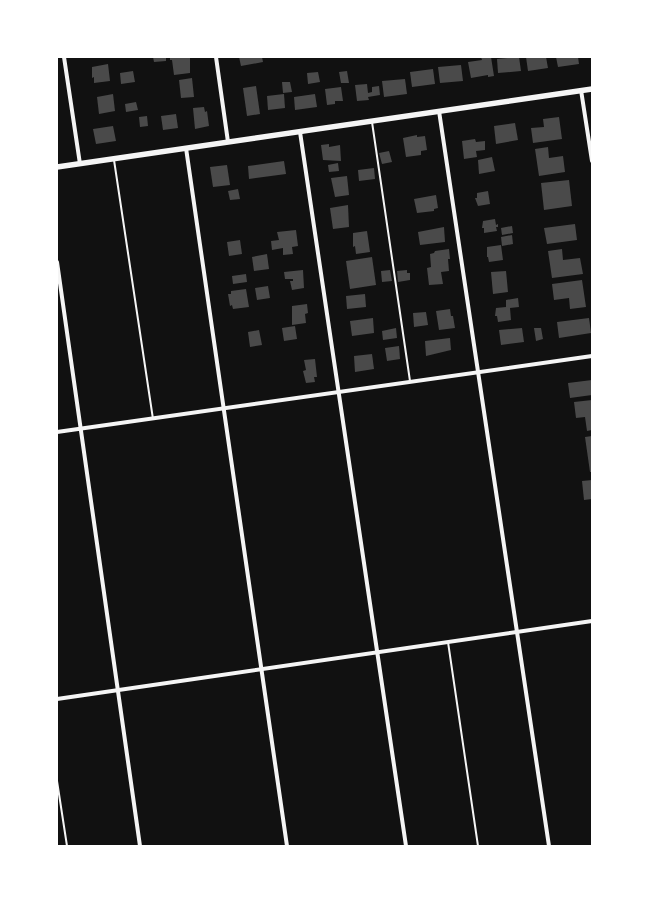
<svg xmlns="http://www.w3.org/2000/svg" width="649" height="903" font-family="'Space Grotesk',sans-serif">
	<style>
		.building { fill: #4a4a4a }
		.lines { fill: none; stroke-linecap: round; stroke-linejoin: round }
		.service { stroke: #f5f5f5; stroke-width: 2 }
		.minor { stroke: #f5f5f5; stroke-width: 4 }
		.tertiary { stroke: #f5f5f5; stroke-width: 5.5 }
	</style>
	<rect width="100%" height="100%" fill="#111"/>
	<g class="building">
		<polygon points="153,57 166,57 166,61 154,62"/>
		<polygon points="170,57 190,57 190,73 174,75 172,60 170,60"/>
		<polygon points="239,57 262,57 263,62 241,66"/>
		<polygon points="481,57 491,57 494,76 488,77 488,75 471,78 468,62 482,60"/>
		<polygon points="519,57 521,71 498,73 497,59"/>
		<polygon points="526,57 546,57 548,68 528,71"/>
		<polygon points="556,57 578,57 579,64 558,67"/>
		<polygon points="108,64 110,81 94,83 94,77 92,78 92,67"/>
		<polygon points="461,65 463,81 440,83 438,67"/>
		<polygon points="433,69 435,84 412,87 410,72"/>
		<polygon points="133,71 135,82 121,84 120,73"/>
		<polygon points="347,71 349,83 341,83 339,72"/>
		<polygon points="318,72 320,82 308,84 307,73"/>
		<polygon points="192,78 194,97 181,98 179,80"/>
		<polygon points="405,79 407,94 384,97 382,81"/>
		<polygon points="282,82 290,82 292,92 283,93"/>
		<polygon points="367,84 368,93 372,92 372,87 379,86 380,95 368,97 369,100 357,101 355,85"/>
		<polygon points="256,86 260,114 247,116 243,88"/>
		<polygon points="341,87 343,101 335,101 335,104 327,105 325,89"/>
		<polygon points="113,94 115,111 99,114 97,97"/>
		<polygon points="284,94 285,108 268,110 267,96"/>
		<polygon points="315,94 317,107 295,110 294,97"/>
		<polygon points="136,102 138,110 126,112 125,104"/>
		<polygon points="204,107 205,112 207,111 209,126 195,129 193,108"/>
		<polygon points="176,114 178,128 163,130 161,116"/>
		<polygon points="147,116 148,126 140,127 139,117"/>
		<polygon points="559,117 562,139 533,143 531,128 544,127 543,119"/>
		<polygon points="515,123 518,140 496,144 494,126"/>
		<polygon points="113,126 116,141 96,144 93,129"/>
		<polygon points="417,135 417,137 425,136 427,150 421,151 421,155 406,157 403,138"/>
		<polygon points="475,139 476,142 485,141 485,150 476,151 477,157 464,159 462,141"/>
		<polygon points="329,144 329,147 340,145 341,161 323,160 321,145"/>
		<polygon points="548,147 549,158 563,156 565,172 539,176 535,149"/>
		<polygon points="389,151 392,162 382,164 379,153"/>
		<polygon points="492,157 495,171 479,174 478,160"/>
		<polygon points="284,161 286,174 249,179 248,166"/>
		<polygon points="338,163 339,171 329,172 328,165"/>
		<polygon points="227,165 230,185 213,187 210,167"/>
		<polygon points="374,168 375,179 359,181 358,170"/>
		<polygon points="347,176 349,195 335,197 331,178"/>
		<polygon points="569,180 572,206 544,210 541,183"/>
		<polygon points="238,189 240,199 230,200 228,191"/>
		<polygon points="488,191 490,204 478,206 475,198 477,198 477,193"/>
		<polygon points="436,195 438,208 434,209 434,211 417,213 414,199"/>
		<polygon points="348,205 349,227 333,229 330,208"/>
		<polygon points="495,219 496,225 498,224 498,227 496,227 497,231 484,233 484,228 482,228 483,221"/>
		<polygon points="575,224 577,240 547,244 544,228"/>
		<polygon points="512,226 513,233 502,235 501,228"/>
		<polygon points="444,227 445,242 420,245 418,232"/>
		<polygon points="296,230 298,246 292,247 293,254 283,255 283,248 272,250 271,241 279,240 277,232"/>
		<polygon points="367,231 370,252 356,254 355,246 353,247 353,233"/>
		<polygon points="512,235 513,244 502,246 501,237"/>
		<polygon points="240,240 242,254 229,256 227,242"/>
		<polygon points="501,245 503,260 489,262 488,257 487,257 487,247"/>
		<polygon points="449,249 450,259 448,259 449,271 441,272 443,284 429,285 427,268 431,267 430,254 434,253 435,251"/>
		<polygon points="562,249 563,260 580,258 583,274 552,278 548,251"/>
		<polygon points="267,254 269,269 254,271 252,257"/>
		<polygon points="372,257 376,285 350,289 346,261"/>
		<polygon points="303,270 304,288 292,290 290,281 293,281 293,279 285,279 284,272"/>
		<polygon points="390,270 392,281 382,282 381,271"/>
		<polygon points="407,270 407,273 410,273 410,280 398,282 397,271"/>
		<polygon points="506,271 508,292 493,294 491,272"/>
		<polygon points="246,274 247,282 233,284 232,276"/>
		<polygon points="582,280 586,307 570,309 569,298 554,300 552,284"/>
		<polygon points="268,286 270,298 257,300 255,288"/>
		<polygon points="246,289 249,307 233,309 232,305 230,306 228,294 231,294 231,291"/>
		<polygon points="365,294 366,307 347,309 346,296"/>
		<polygon points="518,298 519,307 510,308 511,320 498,322 497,316 495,316 496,308 506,307 506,300"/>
		<polygon points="307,304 308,313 305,314 306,323 292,325 292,306"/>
		<polygon points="450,309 451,316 453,316 455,328 439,330 436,311"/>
		<polygon points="426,312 428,325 414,327 413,313"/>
		<polygon points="373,318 374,333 352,336 350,321"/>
		<polygon points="589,318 591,333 559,338 557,322"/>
		<polygon points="295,326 297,339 284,341 282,328"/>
		<polygon points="396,328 397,338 383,340 382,331"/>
		<polygon points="522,328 524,342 501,345 499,330"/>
		<polygon points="534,328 541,328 543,339 536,341"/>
		<polygon points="259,330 262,345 250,347 248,332"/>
		<polygon points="450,338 451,350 426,356 425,341"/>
		<polygon points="399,346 400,359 387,361 385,348"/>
		<polygon points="372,354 374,369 355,372 354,356"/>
		<polygon points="315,359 317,377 314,377 315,382 306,383 303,371 306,370 304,360"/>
		<polygon points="592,380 592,395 570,398 568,383"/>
		<polygon points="592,400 592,430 587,431 585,417 576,418 574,402"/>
		<polygon points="592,436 592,472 590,472 585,437"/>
		<polygon points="592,480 592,499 584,500 582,481"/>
	</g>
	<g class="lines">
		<g class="service">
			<polyline points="372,122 410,381"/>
			<polyline points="114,160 153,419"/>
			<polyline points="448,642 478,846"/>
			<polyline points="57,781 67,846"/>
		</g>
		<g class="minor">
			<polyline points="64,57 80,164"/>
			<polyline points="216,57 228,142"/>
			<polyline points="581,90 592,161"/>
			<polyline points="439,111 549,846"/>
			<polyline points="300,132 406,846"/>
			<polyline points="186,148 287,846"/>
			<polyline points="57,262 140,846"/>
			<polyline points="57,432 592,356"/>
			<polyline points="57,699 592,621"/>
		</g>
		<polyline class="tertiary" points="57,167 592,89"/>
	</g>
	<rect width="649" height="903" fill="none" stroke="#ffffff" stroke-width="116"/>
</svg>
